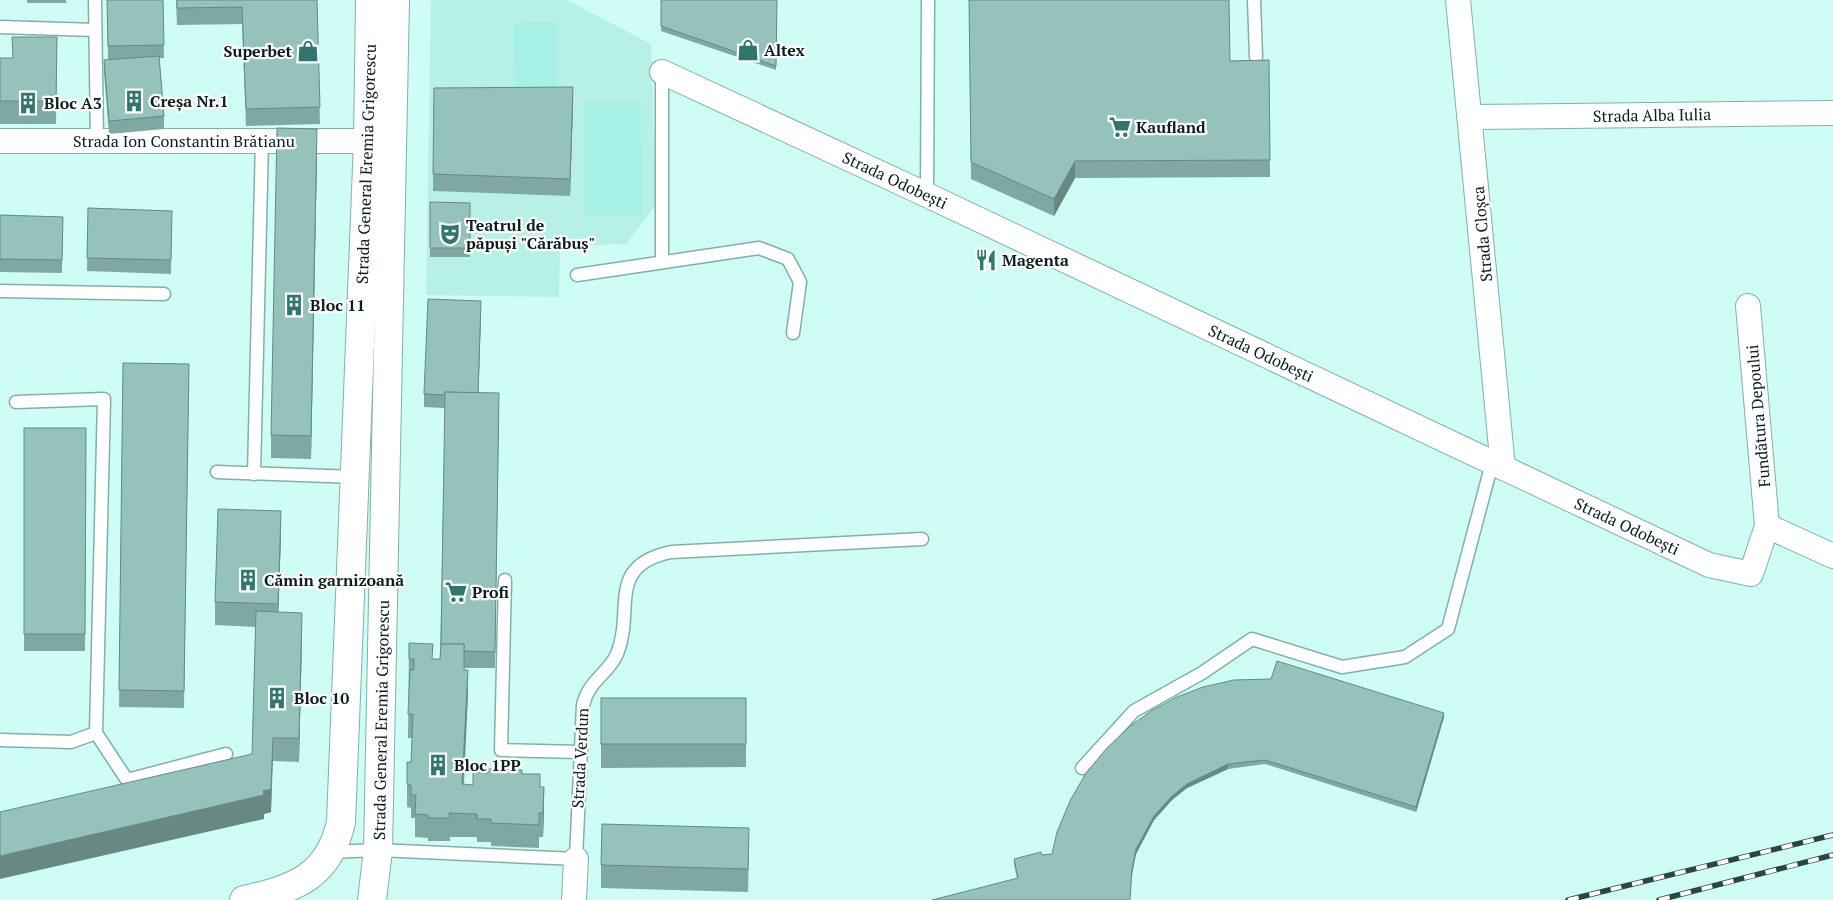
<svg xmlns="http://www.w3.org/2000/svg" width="1833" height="900" font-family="'PT Serif',serif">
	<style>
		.built { fill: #b6f0e7 }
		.grass { fill: #a6f1e5 }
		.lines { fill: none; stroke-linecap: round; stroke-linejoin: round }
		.lane-casing { stroke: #82b0a9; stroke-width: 15 }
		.street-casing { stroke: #82b0a9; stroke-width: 26 }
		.secondary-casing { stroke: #82b0a9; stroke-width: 30 }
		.lane { stroke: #fff; stroke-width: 12 }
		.street { stroke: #fff; stroke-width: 24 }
		.secondary { stroke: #fff; stroke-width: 28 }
		.rail-casing { stroke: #2d4541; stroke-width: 5.5 }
		.rail { stroke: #fff; stroke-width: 4; stroke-dasharray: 11; stroke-linecap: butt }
		.wall { fill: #80a8a2 }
		.shaded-wall { fill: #688884 }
		.building { fill: #95c3bc; stroke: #688884 }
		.labels { text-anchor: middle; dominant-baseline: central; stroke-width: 4.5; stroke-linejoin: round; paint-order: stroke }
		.poi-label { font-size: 16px; font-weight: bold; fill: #0b1e1b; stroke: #fff; text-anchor: start }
		.street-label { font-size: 16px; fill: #0b1e1b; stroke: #fff }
	</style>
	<rect width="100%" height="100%" fill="#cdfdf5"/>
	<polygon class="built" points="431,0 567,0 651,44 656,205 626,244 560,246 559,297 426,295"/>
	<g class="grass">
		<polygon points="556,22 557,93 515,93 514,23"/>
		<polygon points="584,103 641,103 642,215 585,215"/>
	</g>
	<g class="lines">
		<g class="lane-casing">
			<g id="lane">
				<polyline points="95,0 97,141"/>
				<polyline points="1254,0 1256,57"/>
				<polyline points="0,27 95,30"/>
				<polyline points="662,72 662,262"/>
				<polyline points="927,195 928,0"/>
				<polyline points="577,275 759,248 788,259 800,282 793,333"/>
				<polyline points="0,291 164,294"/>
				<polyline points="16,402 104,399 96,733 127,780 226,754"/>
				<polyline points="217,472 355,477"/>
				<polyline points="254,474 262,140"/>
				<polyline points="505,580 501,750 580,752"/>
				<polyline points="0,740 71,742 96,733"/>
				<polyline points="1082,768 1134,711 1202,673 1252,639 1342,667 1405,657 1448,629 1492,463"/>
				<path d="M331,852L378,850L576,859L583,705C589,680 608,674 617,654C635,610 605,566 671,552L922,539"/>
			</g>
		</g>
		<g class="street-casing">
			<g id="street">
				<polyline points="1458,0 1503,468"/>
				<polyline points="662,72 927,195 1709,565 1751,574 1767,526 1833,556"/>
				<polyline points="1470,117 1833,113"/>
				<polyline points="0,141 368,141"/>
				<polyline points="1748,306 1767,526"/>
				<polyline points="574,900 576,859"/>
			</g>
		</g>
		<g class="secondary-casing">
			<g id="secondary">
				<path d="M244,900C294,889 329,877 341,822L368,141L370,0"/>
				<polyline points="372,900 378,850 395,0"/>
			</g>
		</g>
		<use href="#lane" class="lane"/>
		<use href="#street" class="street"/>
		<use href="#secondary" class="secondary"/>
		<g class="rail-casing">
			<g id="rail">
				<polyline points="1568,900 1833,835"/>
				<polyline points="1659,900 1833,855"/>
			</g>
		</g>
		<use href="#rail" class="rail"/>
	</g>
	<g class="wall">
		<rect x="27" y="0" width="39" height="3"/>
		<polygon points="107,0 163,0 164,58 159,58 164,116 164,129 109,134 104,73 104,60 117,59 108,59"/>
		<polygon points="176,0 317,0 320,124 246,126 242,24 177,25"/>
		<polygon points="661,0 777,0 776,70 661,31"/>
		<polygon points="969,0 1230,61 1269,60 1270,177 1075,178 1054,216 971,179"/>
		<polygon points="57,37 56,124 0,124 0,58 12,58"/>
		<polygon points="434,88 573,104 570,196 433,191"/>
		<polygon points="317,152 311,459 271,458 271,435"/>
		<polygon points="430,202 470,203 470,257 430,257"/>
		<polygon points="88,208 172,211 171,274 87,271"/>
		<polygon points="0,215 63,217 62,273 0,272"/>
		<polygon points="481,314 478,393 499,410 495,668 464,668 468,693 464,785 473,785 522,774 540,787 544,811 543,837 539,837 539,848 491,846 491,842 477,842 477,837 450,837 450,841 428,841 428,838 415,837 415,818 411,818 411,808 407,807 407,762 411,762 412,738 408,738 409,643 433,659 440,659 445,408 424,407 424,394"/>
		<polygon points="123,363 189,364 184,708 119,707"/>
		<polygon points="24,428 86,428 85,651 24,651"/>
		<polygon points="281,534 278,612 302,636 299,762 273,761 271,812 264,814 264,819 252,754 256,627 215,625 215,602"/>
		<polygon points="1271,679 1444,717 1416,812 1265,764 1228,769 1187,788 1172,800 1154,820 1136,854 1132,874 1017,878 1014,864 1014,859 1052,854"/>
		<polygon points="601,698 746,698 746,767 601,768"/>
		<polygon points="749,852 748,892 601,888 601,865"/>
	</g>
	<g class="shaded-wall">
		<polygon points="573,87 573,104 570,196 570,179"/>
		<polygon points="317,129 317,152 311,459 311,436"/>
		<polygon points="1075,161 1075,178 1054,216 1054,199"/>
		<polygon points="481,301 481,314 478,409 478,396"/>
		<polygon points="281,511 281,534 278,627 278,604"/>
		<polygon points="302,613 302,636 299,762 299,738"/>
		<polygon points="468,670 468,693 462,808 462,784"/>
		<polygon points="1444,713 1444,717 1416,812 1416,807"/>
		<polygon points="273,738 271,812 264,814 264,819 0,879 0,856 263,791"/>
		<polygon points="1228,764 1228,769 1187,788 1172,800 1154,820 1136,854 1132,874 1132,869 1136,849 1154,816 1172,796 1187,784"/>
		<polygon points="544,787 544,811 543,837 543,813"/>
	</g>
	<g class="building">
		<polygon points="107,0 163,0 164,45 108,46"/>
		<polygon points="177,0 317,0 320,107 246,109 242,7 177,8"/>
		<polygon points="661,0 777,0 776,66 661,26"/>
		<polygon points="969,0 1229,0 1230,61 1269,60 1270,160 1075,161 1054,199 971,162"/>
		<polygon points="12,37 57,37 56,101 0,101 0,58 13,58"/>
		<polygon points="159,56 164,116 109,121 104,60"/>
		<polygon points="573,87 570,179 433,174 434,88"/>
		<polygon points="277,128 317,129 311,436 271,435"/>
		<polygon points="430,202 470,203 470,248 430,248"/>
		<polygon points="88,208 172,211 171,260 87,258"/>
		<polygon points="0,215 63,217 62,260 0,259"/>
		<polygon points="428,299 481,301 478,393 445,392 445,395 424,394"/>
		<polygon points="123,363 189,364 184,691 119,690"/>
		<polygon points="445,392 499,393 495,652 464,651 464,644 441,644"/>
		<polygon points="24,428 86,428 85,634 24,634"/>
		<polygon points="218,509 281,511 278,604 215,602"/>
		<polygon points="256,611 302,613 299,738 273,738 271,789 263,791 264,795 0,856 0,812 252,754"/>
		<polygon points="409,643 433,644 432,659 440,659 441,644 464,644 464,670 468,670 462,784 473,785 473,772 488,773 488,769 522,770 522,774 540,774 540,787 544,787 543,813 539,813 539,825 491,823 491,819 477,819 477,814 449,813 450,818 428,818 428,815 415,814 416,795 411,795 411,785 407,784 407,762 411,762 413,714 408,714 410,670 414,670 414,659 409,659"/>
		<polygon points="1277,661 1444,713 1416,807 1265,760 1228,764 1187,784 1172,796 1154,816 1136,849 1132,869 1130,900 932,900 1018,878 1014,859 1041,852 1042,855 1052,854 1057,832 1070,801 1086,773 1106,749 1129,727 1151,711 1177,697 1203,687 1234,680 1271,679"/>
		<rect x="601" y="698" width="145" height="46"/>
		<polygon points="602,824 749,828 748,869 601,865"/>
	</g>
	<defs>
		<g id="shop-bare" transform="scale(1.725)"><path d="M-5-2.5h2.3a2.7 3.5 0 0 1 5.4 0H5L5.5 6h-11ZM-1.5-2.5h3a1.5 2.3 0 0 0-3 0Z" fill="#2f766e" stroke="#fff" stroke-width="2.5" paint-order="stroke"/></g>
		<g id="building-bare" transform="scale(1.725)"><path d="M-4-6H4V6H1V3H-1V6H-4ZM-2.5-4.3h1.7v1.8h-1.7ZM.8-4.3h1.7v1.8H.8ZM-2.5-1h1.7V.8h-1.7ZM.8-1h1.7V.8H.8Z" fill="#2f766e" stroke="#fff" stroke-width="2.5" paint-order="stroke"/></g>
		<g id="supermarket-bare" transform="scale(1.725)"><path d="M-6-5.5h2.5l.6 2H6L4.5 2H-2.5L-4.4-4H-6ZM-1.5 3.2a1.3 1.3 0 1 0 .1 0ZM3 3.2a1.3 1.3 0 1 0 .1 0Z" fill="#2f766e" stroke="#fff" stroke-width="2.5" paint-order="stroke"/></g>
		<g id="theatre-bare" transform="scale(1.725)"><path d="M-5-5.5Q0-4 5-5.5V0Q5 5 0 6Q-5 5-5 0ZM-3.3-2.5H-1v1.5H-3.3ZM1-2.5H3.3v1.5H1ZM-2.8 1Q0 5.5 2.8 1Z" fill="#2f766e" stroke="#fff" stroke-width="2.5" paint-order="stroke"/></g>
		<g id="restaurant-bare" transform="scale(1.725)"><path d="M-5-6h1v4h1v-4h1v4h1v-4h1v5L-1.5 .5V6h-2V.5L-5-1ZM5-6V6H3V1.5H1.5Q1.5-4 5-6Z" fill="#2f766e" stroke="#fff" stroke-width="2.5" paint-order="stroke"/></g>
	</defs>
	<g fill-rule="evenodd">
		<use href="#shop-bare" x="748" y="50"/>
		<use href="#shop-bare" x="308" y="51"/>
		<use href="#building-bare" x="134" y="101"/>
		<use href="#building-bare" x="28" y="103"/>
		<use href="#supermarket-bare" x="1120" y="127"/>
		<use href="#theatre-bare" x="450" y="234"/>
		<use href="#restaurant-bare" x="986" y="260"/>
		<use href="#building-bare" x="294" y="305"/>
		<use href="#building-bare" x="248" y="580"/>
		<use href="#supermarket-bare" x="456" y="592"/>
		<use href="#building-bare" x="277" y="698"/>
		<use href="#building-bare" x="438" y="765"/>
	</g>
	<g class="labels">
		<g class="poi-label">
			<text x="764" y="50">Altex</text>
			<text x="292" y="51" text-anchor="end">Superbet</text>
			<text x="150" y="101">Creșa Nr.1</text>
			<text x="44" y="103">Bloc A3</text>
			<text x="1136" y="127">Kaufland</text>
			<text x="466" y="225">Teatrul de<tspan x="466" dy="18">păpuși "Cărăbuș"</tspan></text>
			<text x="1002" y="260">Magenta</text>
			<text x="310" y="305">Bloc 11</text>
			<text x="264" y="580">Cămin garnizoană</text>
			<text x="472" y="592">Profi</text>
			<text x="294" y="698">Bloc 10</text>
			<text x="454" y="765">Bloc 1PP</text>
		</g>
		<g class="street-label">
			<text transform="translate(1652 115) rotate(-1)">Strada Alba Iulia</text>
			<text x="184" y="141">Strada Ion Constantin Brătianu</text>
			<text transform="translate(366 164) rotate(-88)">Strada General Eremia Grigorescu</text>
			<text transform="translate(895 180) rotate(25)">Strada Odobești</text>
			<text transform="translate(1482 234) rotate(-95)">Strada Cloșca</text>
			<text transform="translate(1261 353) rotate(25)">Strada Odobești</text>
			<text transform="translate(1758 416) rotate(-95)">Fundătura Depoului</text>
			<text transform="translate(1627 526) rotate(25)">Strada Odobești</text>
			<text transform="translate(381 720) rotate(-89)">Strada General Eremia Grigorescu</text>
			<text transform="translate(580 758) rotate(-87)">Strada Verdun</text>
		</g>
	</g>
</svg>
